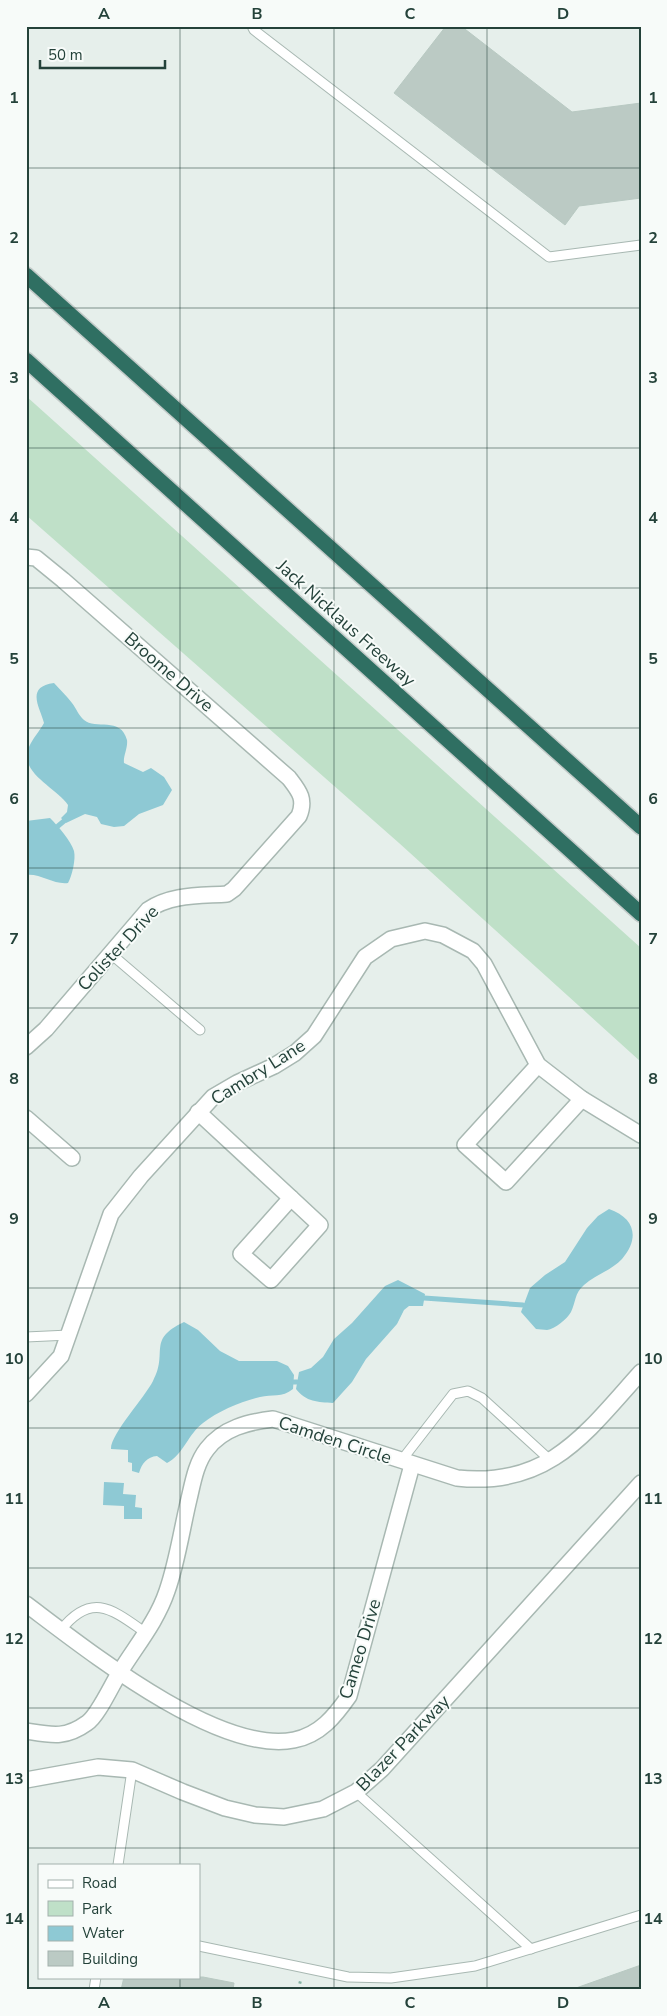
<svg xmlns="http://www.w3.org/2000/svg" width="667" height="2016" font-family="'Nunito Sans',sans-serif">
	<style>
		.green { fill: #bfe0c8 }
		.water { fill: #8ec9d4 }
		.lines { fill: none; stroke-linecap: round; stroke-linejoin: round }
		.stream { stroke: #8ec9d4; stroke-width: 5 }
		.building { fill: #bbcac4; stroke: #b8c9c2 }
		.lane-casing { stroke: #a8b8b2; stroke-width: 11 }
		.street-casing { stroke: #a8b8b2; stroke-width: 18 }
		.highway-casing { stroke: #c2cac8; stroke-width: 18 }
		.path { stroke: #86b3a5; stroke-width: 3; stroke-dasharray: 2.5 4; stroke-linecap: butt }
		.lane { stroke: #fff; stroke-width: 9 }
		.street { stroke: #fff; stroke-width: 15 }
		.highway { stroke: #2f6f62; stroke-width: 15 }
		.grid { fill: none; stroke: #24423a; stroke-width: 1; stroke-opacity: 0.55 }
		.labels { text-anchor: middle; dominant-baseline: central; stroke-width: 4; stroke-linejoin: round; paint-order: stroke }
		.street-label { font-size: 18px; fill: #24423a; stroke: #f7fbf9 }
		.neatline { fill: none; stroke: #24423a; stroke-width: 2 }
		.grid-label { font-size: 16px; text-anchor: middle; font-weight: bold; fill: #24423a }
	</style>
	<rect width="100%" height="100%" fill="#e6efeb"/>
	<polygon class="green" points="26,396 641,948 641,1062 399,843 26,515"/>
	<g class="water">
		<path d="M54,683C60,690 67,696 72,703C76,708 79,716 84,720C95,730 121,716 127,740C128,748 123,756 124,763L143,772L151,768L164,777L172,790L163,805L139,814L124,826L114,827L101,824L97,817L85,814L66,823L61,818L67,812L68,805C56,787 18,773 29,747C33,738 39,732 44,723C40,707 25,687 54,683Z"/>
		<path d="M50,818C58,826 71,841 74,851C76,859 72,876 68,883C54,885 40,873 26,875V821Z"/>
		<path d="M609,1209C635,1218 640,1238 622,1259C612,1270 595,1275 584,1285C574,1294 576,1302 571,1312C567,1319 555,1329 547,1330C544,1330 539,1329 536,1329L521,1312L530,1288L545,1275L565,1262L587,1228L598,1216Z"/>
		<path d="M398,1280L425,1294L423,1306H409L404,1310L397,1324L366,1359L352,1382L333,1403C318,1402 306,1402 296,1389L299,1372L311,1368L323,1357L334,1339L352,1323L385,1286Z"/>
		<path d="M184,1322L198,1330L220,1351L239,1361H277L288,1366L294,1375L293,1389C282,1398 272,1394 260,1397C242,1401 218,1411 203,1423C188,1434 184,1454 167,1463L157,1456C147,1457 142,1463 139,1473L132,1471V1463L128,1462V1450L111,1449C110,1435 145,1397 153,1381C169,1352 146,1340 184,1322Z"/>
		<polygon points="104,1482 124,1483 123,1494 136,1495 135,1507 142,1508 142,1519 124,1519 124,1506 103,1505"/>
	</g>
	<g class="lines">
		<g class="stream">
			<polyline points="58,826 64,821"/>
			<polyline points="424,1298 523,1305"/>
			<polyline points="293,1382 297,1382"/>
		</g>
	</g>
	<g class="building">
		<polygon points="446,26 461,26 572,112 641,103 641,198 579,206 565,225 394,93"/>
		<polygon points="641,1965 641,1990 576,1990 576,1988"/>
		<polygon points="124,1977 203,1977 234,1983 233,1990 121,1990"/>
	</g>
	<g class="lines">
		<g class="lane-casing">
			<g id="lane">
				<polyline points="252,26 254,30 549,257 641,245"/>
				<polyline points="111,954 200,1030"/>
				<polyline points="26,1337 69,1335"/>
				<polyline points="401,1461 453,1394 468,1391 482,1398 550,1460"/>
				<path d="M61,1630C92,1591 113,1610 146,1633"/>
				<polyline points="356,1792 531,1949"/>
				<polyline points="118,1865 132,1770"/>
				<polyline points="199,1946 348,1977 391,1978 475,1966 641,1915"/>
				<polyline points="94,1990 96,1977"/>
			</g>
		</g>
		<g class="street-casing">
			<g id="street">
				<path d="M26,557L36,558L63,580L289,778C299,791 306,799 299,816L234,889L227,894C200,896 171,894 148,910L46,1029L26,1047"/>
				<polyline points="538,1065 465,1145 506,1182 582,1099"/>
				<polyline points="198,1112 291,1198"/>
				<polyline points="26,1118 72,1158"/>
				<polygon points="291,1198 320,1225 271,1280 241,1254"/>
				<polyline points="26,1394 61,1356 111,1214 141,1176 213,1097 237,1083 274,1066 295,1053 314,1036 365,957 391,939 425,931 443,935 473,951 484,964 538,1065 582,1099 641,1135"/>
				<path d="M26,1604C86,1649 218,1755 294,1740C320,1735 335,1716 349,1696L412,1465"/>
				<path d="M26,1731C51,1735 65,1739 87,1723C98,1716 112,1684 120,1672C136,1646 157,1621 167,1591C177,1563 182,1528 189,1499C193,1482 196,1463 207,1449C223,1428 248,1422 273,1419L457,1478C549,1488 586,1433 641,1372"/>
				<polyline points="26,1780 98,1767 132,1770 183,1792 225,1808 255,1815 284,1817 323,1809 356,1792 382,1769 641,1483"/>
			</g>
		</g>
		<g class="highway-casing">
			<g id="highway">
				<polyline points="26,275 641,827"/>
				<polyline points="26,360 641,914"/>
			</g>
		</g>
		<polyline class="path" points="298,1990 301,1979"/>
		<use href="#lane" class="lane"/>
		<use href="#street" class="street"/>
		<use href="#highway" class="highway"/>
	</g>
	<path class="grid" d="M180,26V1865M334,26V1990M487,26V1990M26,168H641M26,308H641M26,448H641M26,588H641M26,728H641M26,868H641M26,1008H641M26,1148H641M26,1288H641M26,1428H641M26,1568H641M26,1708H641M26,1848H641M180,1977V1990"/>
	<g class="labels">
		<g class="street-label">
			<text transform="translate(346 623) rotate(42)">Jack Nicklaus Freeway</text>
			<text transform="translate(169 672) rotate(41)">Broome Drive</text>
			<text transform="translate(118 948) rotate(-47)">Colister Drive</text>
			<text transform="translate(258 1072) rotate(-32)">Cambry Lane</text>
			<text transform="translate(335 1440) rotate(18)">Camden Circle</text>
			<text transform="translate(360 1649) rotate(-73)">Cameo Drive</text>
			<text transform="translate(403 1743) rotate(-46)">Blazer Parkway</text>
		</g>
	</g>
	<rect width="667" height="2016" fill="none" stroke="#f7fbf9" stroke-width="55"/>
	<rect x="38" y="1864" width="162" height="115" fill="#f7fbf9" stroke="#a3b1ad"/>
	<rect x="48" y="1880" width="25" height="8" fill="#ffffff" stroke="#a3b1ad"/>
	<text x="82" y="1888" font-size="15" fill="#24423a">Road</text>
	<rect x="48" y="1901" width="25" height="15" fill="#bfe0c8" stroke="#a3b1ad"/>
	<text x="82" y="1914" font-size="15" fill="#24423a">Park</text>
	<rect x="48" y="1926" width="25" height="15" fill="#8ec9d4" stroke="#a3b1ad"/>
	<text x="82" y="1938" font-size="15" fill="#24423a">Water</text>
	<rect x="48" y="1951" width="25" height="15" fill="#bbcac4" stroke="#a3b1ad"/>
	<text x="82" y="1964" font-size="15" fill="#24423a">Building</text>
	<path d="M40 60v8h125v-8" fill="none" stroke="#24423a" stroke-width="2.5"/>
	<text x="48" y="60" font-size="15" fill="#24423a" stroke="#f7fbf9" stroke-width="4" paint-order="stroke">50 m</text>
	<rect x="28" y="28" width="612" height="1960" class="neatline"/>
	<g class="grid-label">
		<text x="104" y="19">A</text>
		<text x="257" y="19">B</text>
		<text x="410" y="19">C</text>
		<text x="563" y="19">D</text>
		<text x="14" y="103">1</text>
		<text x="653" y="103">1</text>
		<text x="14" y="243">2</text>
		<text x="653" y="243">2</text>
		<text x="14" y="383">3</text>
		<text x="653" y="383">3</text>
		<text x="14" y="523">4</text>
		<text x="653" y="523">4</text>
		<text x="14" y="664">5</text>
		<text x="653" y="664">5</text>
		<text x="14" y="804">6</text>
		<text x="653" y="804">6</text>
		<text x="14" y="944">7</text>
		<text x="653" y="944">7</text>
		<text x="14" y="1084">8</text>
		<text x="653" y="1084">8</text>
		<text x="14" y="1224">9</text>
		<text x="653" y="1224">9</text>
		<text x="14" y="1364">10</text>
		<text x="653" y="1364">10</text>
		<text x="14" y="1504">11</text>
		<text x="653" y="1504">11</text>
		<text x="14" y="1644">12</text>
		<text x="653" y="1644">12</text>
		<text x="14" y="1784">13</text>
		<text x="653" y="1784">13</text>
		<text x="14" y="1924">14</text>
		<text x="653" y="1924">14</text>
		<text x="104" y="2008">A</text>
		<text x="257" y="2008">B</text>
		<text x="410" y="2008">C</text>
		<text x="563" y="2008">D</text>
	</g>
</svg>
